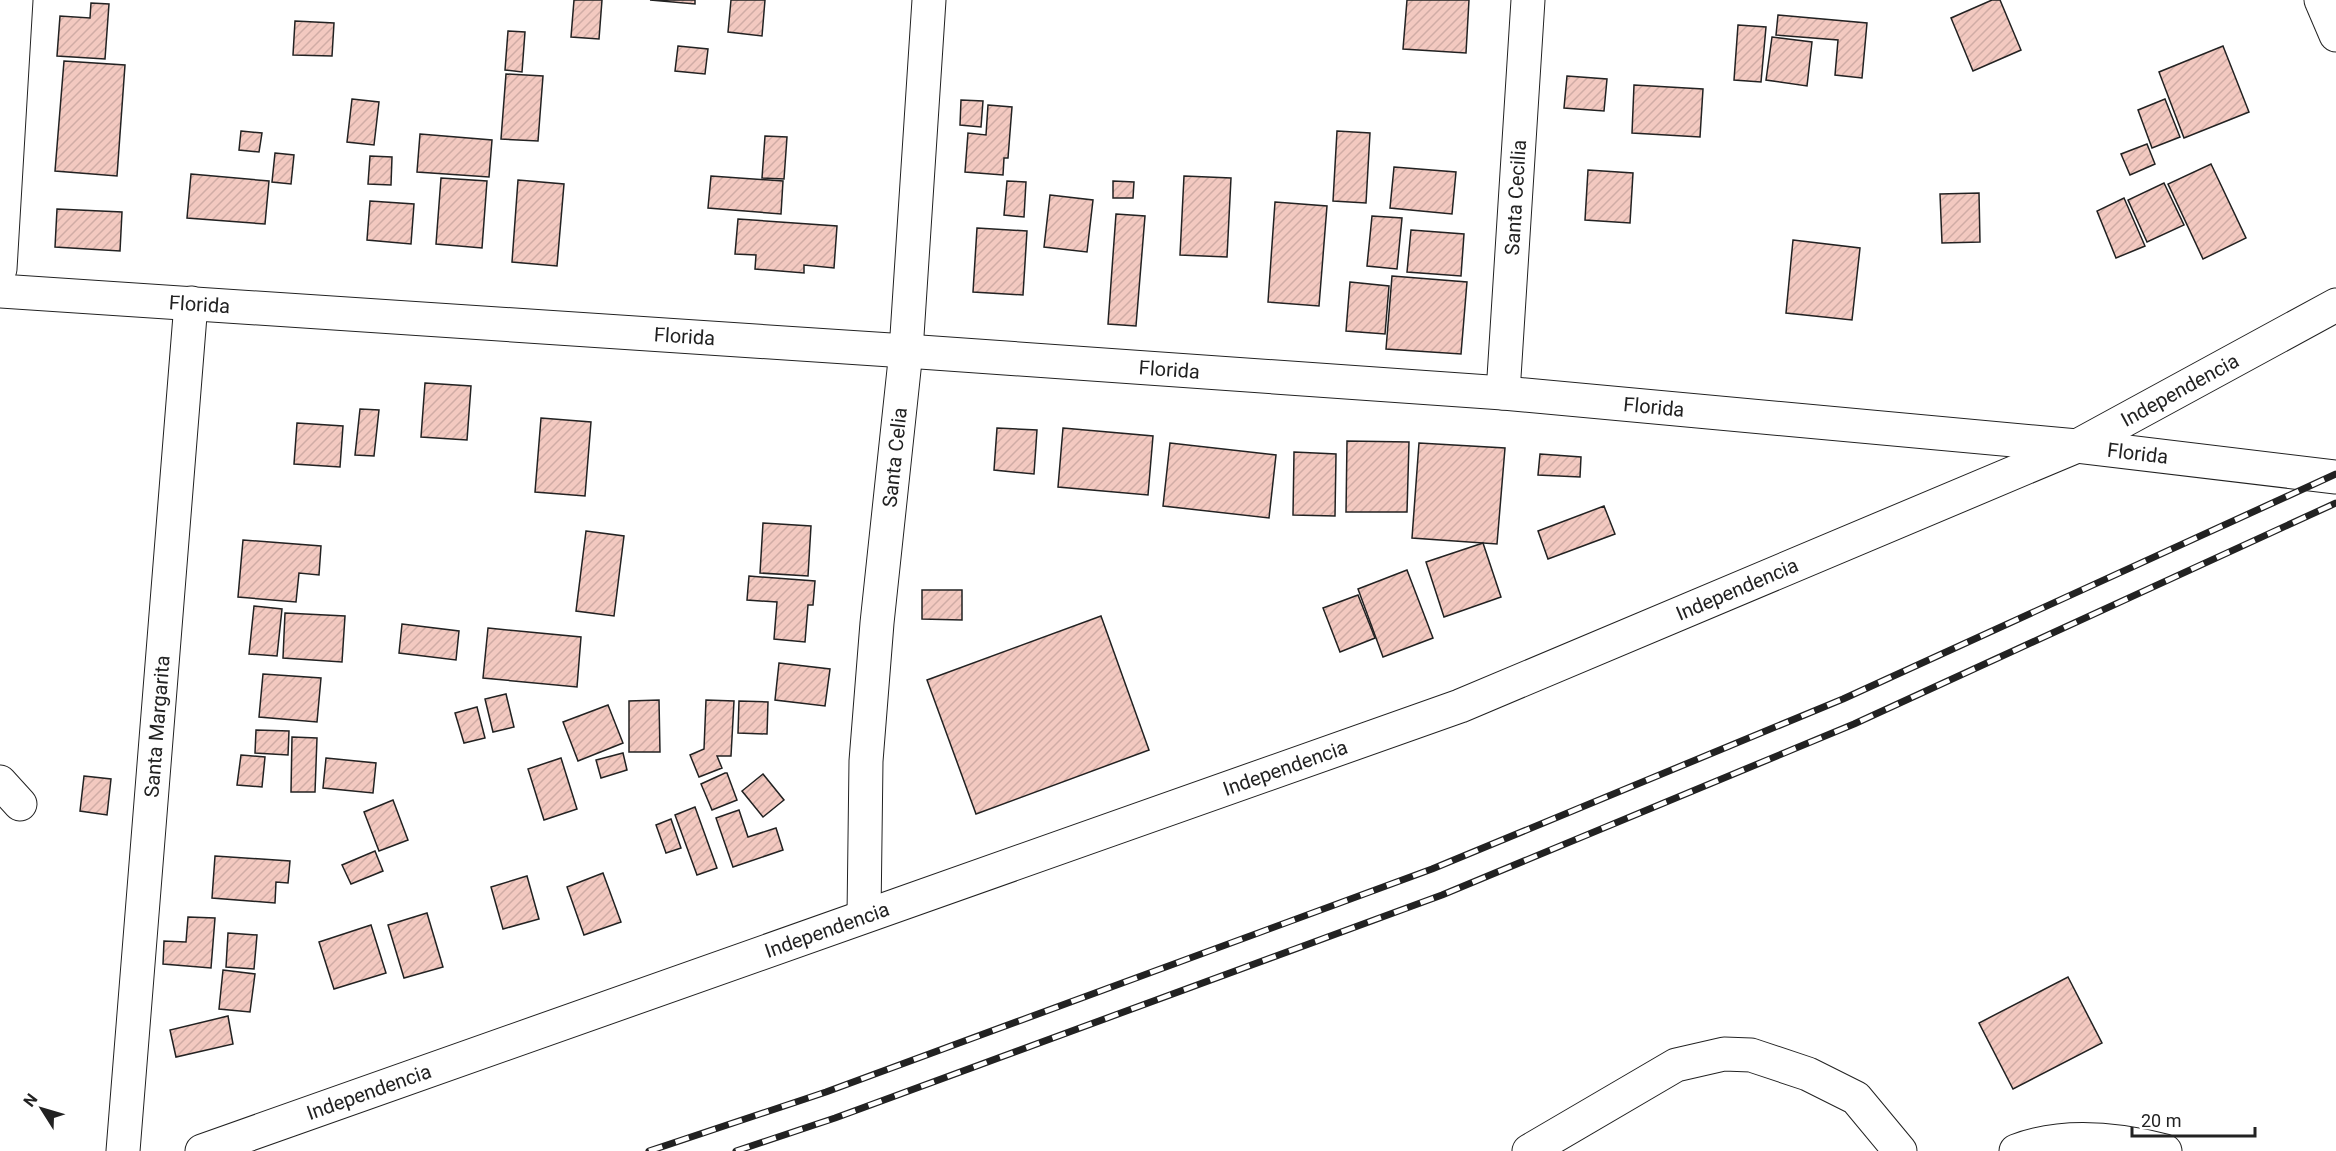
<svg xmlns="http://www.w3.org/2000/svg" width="2336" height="1151" font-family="Roboto,sans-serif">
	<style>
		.building { fill: url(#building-hatch); stroke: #222; stroke-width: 1.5 }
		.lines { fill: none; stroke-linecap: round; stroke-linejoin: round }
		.minor-casing { stroke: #222; stroke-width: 35 }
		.minor { stroke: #fff; stroke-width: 33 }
		.rail-casing { stroke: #222; stroke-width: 7 }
		.rail { stroke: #fff; stroke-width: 4.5; stroke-dasharray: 14; stroke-linecap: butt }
		.labels { text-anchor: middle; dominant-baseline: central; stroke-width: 4.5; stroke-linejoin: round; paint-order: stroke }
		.street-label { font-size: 20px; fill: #222; stroke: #fff }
	</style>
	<defs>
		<pattern id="building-hatch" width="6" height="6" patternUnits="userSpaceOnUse" patternTransform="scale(1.5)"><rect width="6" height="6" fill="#f3c9c0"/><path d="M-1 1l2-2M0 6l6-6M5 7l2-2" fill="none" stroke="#d0aca5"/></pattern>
	</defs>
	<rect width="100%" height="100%" fill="#fff"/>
	<g class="building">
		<polygon points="574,0 602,0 599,39 571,37"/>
		<polygon points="650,0 695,0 695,4"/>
		<polygon points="731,0 765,0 762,36 728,32"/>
		<polygon points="1407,0 1469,0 1466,53 1403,49"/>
		<polygon points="1992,0 2000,0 2021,50 1973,71 1951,18"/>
		<polygon points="91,3 109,4 105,59 57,56 60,16 90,18"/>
		<polygon points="1778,15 1867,23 1862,78 1835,75 1838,40 1776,35"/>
		<polygon points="295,21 334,23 332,56 293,55"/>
		<polygon points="1738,25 1766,27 1761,82 1734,80"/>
		<polygon points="508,31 525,32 522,72 505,70"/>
		<polygon points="1772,37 1812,42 1807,86 1766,80"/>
		<polygon points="678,46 708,49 705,74 675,71"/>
		<polygon points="2223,46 2249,112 2184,138 2159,72"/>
		<polygon points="64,61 125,65 117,176 55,171"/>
		<polygon points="506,74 543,76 538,141 501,139"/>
		<polygon points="1567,76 1607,79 1604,111 1564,108"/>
		<polygon points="1634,85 1703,89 1700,137 1632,133"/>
		<polygon points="352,99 379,102 374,145 347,142"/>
		<polygon points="2165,99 2180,137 2152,148 2138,110"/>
		<polygon points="961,100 983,101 981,127 960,125"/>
		<polygon points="988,105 1012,107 1008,158 1004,158 1003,175 965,172 968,133 986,135"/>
		<polygon points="241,131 262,133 259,152 239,150"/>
		<polygon points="1337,131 1370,133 1366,203 1333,201"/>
		<polygon points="420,134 492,140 489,177 417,172"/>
		<polygon points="765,136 787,137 784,179 762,178"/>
		<polygon points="2147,144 2155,164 2130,175 2121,154"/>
		<polygon points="275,153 294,155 291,184 272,182"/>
		<polygon points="370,156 392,157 391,185 368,184"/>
		<polygon points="2211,164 2246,238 2203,259 2168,184"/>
		<polygon points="1394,167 1456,172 1452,214 1390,208"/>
		<polygon points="1588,170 1633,173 1630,223 1585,220"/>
		<polygon points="191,174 269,181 265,224 187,218"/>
		<polygon points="711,176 783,181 781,214 708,208"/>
		<polygon points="1184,176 1231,178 1227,257 1180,255"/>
		<polygon points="441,178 487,181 482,248 436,244"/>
		<polygon points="518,180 564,184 557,266 512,262"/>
		<polygon points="1007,181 1026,182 1024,217 1004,215"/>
		<polygon points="1113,181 1134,182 1133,198 1113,198"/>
		<polygon points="2164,183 2184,225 2147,242 2128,200"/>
		<polygon points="1979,193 1980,242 1942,243 1940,194"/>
		<polygon points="1050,195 1093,200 1087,252 1044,247"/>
		<polygon points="2124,198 2145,246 2116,258 2097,211"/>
		<polygon points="370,201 414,204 411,244 367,240"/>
		<polygon points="1275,202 1327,206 1319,306 1268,302"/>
		<polygon points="57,209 122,212 120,251 55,247"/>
		<polygon points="1116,214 1145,216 1136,326 1108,324"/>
		<polygon points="1372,216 1402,218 1397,269 1367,266"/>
		<polygon points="738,219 837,226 834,268 804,265 804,273 755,269 756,255 735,254"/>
		<polygon points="977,228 1027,231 1023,295 973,292"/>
		<polygon points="1411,230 1464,234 1461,276 1407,272"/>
		<polygon points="1793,240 1860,248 1852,320 1786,313"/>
		<polygon points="1392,276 1467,282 1461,354 1386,349"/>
		<polygon points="1350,282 1389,286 1385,334 1346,331"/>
		<polygon points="425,383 471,386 467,440 421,437"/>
		<polygon points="360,409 379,410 374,456 355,455"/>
		<polygon points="541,418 591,422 585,496 535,492"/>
		<polygon points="297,423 343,426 340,467 294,464"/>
		<polygon points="997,428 1037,430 1034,474 994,470"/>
		<polygon points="1063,428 1153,436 1148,495 1058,487"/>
		<polygon points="1347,441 1409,442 1407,512 1346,512"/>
		<polygon points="1170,443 1276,455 1269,518 1163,506"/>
		<polygon points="1419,443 1505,448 1497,544 1412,538"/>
		<polygon points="1294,452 1336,454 1335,516 1293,515"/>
		<polygon points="1540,454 1581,457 1580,477 1538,475"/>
		<polygon points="1604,506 1615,534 1548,559 1538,531"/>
		<polygon points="763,523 811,526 808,576 760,573"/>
		<polygon points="586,531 624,536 614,616 576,611"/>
		<polygon points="243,540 321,546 319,575 299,573 296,602 238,597"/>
		<polygon points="1483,543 1501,597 1444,617 1426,562"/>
		<polygon points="1407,570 1433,638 1383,657 1358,589"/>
		<polygon points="749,576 815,581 813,605 808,605 805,642 774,639 777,602 747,600"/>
		<polygon points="922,590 962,590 962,620 922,619"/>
		<polygon points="1358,595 1375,638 1340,652 1323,608"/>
		<polygon points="254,606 282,609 277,656 249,654"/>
		<polygon points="285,613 345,616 342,662 283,658"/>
		<polygon points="1101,616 1149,750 976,814 927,680"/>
		<polygon points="402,624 459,631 456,660 399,653"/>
		<polygon points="488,628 581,637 577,687 483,678"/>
		<polygon points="779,663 830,669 825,706 775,700"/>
		<polygon points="263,674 321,678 317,722 259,717"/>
		<polygon points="506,694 514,727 493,732 485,699"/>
		<polygon points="659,700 660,752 629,752 629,701"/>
		<polygon points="706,700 734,701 731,756 717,756 722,768 699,777 690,755 704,749"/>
		<polygon points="739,701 768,702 767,734 738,733"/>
		<polygon points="608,705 623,743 578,761 563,722"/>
		<polygon points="477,707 485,738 464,743 455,713"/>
		<polygon points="256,730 289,731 288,755 255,753"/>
		<polygon points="292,737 317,738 315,792 291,792"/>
		<polygon points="623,753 627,770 601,778 596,760"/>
		<polygon points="241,755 265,757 262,787 237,785"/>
		<polygon points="326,758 376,763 373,793 323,788"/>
		<polygon points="561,758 577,809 544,820 528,769"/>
		<polygon points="725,773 727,773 737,800 712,810 701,784"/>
		<polygon points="763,774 784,800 763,817 742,791"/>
		<polygon points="84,776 111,779 107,815 80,811"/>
		<polygon points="393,800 408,840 379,851 364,812"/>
		<polygon points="695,807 717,868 697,875 675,815"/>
		<polygon points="739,810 748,837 776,828 783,850 733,867 716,818"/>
		<polygon points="671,819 681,848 666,853 656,825"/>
		<polygon points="375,851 383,871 351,884 342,865"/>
		<polygon points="215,856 290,861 288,883 276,882 275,903 212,898"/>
		<polygon points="603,873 621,922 584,935 567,887"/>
		<polygon points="527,876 539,919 503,929 491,887"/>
		<polygon points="427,913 443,967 404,978 388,925"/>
		<polygon points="188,917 215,918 211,968 163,964 164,941 186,942"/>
		<polygon points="371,925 386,973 334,989 319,942"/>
		<polygon points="228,933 257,935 254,969 226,967"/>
		<polygon points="223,970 255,974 250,1012 219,1009"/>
		<polygon points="2068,977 2102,1043 2013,1089 1979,1023"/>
		<polygon points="228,1016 233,1044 176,1057 170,1030"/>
	</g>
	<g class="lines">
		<g class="minor-casing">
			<g id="minor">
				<polyline points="2321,0 2336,35"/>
				<polyline points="0,269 16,0"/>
				<path id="s1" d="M0,291L906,351L1503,393L2077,446L2336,477"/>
				<path id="s2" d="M1503,393L1528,0"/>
				<polyline points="0,782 20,804"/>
				<path id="s3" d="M864,915L866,761L877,623L906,351L929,0"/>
				<path id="s4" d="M123,1151L191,303"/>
				<path id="s5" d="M202,1151L1460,706L2077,446L2336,305"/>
				<polyline points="1529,1151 1676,1065 1724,1054 1751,1055 1808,1074 1856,1098 1900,1151"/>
				<path d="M2016,1151C2063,1133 2118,1139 2165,1151"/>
			</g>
		</g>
		<use href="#minor" class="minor"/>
		<g class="rail-casing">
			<g id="rail">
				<polyline points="649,1151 826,1092 1432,869 1843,699 2336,474"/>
				<polyline points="736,1151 835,1118 1442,895 1854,724 2336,503"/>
			</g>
		</g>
		<use href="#rail" class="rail"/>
	</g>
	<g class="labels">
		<g class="street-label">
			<text stroke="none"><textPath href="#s2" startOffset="196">Santa Cecilia</textPath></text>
			<text stroke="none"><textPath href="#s1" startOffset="200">Florida</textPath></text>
			<text stroke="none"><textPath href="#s1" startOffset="686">Florida</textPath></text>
			<text stroke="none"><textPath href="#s1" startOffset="1172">Florida</textPath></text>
			<text stroke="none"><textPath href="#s5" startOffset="2121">Independencia</textPath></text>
			<text stroke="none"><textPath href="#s1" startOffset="1658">Florida</textPath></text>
			<text stroke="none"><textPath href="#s1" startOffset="2144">Florida</textPath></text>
			<text stroke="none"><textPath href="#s3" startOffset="459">Santa Celia</textPath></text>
			<text stroke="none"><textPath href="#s5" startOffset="1635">Independencia</textPath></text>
			<text stroke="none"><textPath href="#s4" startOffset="426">Santa Margarita</textPath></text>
			<text stroke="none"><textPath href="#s5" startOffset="1149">Independencia</textPath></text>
			<text stroke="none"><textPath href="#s5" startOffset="663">Independencia</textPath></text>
			<text stroke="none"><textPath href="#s5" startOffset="177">Independencia</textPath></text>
		</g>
	</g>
	<g transform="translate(42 1109) rotate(307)" stroke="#ffffff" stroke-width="4.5" paint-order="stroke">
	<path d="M0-4.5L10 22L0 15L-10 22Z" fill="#222222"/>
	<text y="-9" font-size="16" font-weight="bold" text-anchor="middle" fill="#222222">N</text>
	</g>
	<path d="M2132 1127v9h123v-9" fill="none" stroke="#222222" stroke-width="3"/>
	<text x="2141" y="1127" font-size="18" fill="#222222" stroke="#ffffff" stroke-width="4.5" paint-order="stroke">20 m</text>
</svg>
